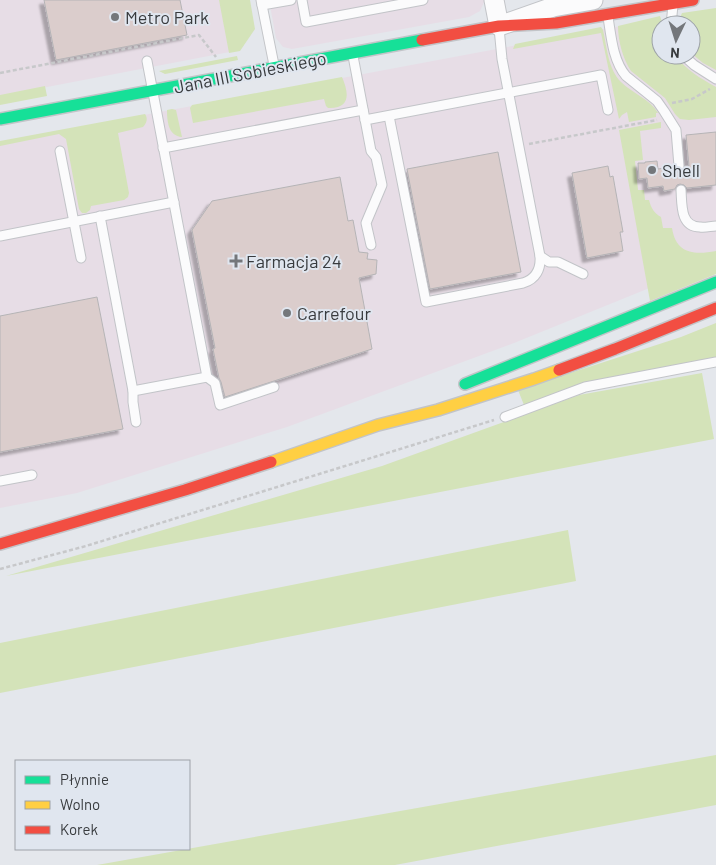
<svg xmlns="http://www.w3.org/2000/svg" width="716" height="865" font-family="Barlow,sans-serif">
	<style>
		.commercial { fill: #e7dde6; fill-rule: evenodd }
		.green { fill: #d4e3b9 }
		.building { fill: #dbcdcc; stroke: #b5b4b6; filter: url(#shadow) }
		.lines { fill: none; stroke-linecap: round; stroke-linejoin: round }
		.lane-casing { stroke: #c2c4c8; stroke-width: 11 }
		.street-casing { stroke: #c2c4c8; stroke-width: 21 }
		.fast-casing { stroke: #c2c4c8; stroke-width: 14 }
		.slow-casing { stroke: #c2c4c8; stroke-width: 14 }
		.jam-casing { stroke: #c2c4c8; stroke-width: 14 }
		.path { stroke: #c7c8ca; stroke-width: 2.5; stroke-dasharray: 4 2.5; stroke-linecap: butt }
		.lane { stroke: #fbfbfc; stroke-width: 9 }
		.street { stroke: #fbfbfc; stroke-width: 19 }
		.fast { stroke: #16e098; stroke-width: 11 }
		.slow { stroke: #ffcf43; stroke-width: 11 }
		.jam { stroke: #f24e42; stroke-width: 11 }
		.poi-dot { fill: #74777b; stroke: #e0e6ef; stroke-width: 2 }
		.labels { text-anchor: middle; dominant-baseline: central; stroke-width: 4; stroke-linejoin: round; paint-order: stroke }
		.poi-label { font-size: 18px; fill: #383b3e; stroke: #e0e6ef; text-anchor: start }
		.street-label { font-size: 18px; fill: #383b3e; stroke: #e0e6ef }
	</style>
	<defs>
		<filter id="shadow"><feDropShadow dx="-4.5" dy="4.5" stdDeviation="1" flood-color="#0004"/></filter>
	</defs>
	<rect width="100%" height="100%" fill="#e4e7ec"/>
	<g class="commercial">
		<polygon points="0,0 248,0 240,50 0,96"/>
		<polygon points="269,0 485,0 480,11 469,17 292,49 283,47 276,38"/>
		<path d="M716,11V261L514,343L287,427L77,493L0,508V142L603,29ZM661,25H691V55H661Z"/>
	</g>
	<g class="green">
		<polygon points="219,0 250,0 255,29 240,51 229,53"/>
		<polygon points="716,8 716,70 703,63 691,53 691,25 678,25 679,20 682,13"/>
		<path d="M660,16L663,25H661V55H675C686,70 700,78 716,87V117L689,120L680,119L675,114L665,98L631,71C623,59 618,41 618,26Z"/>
		<path d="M601,27L603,30C607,47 608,69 621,82C632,93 650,99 658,113H656V117L629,122L627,112L622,115L619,119L601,33L513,49L515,44Z"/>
		<polygon points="237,56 238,60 165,74 159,71"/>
		<path d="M342,77C349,93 351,109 328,108L326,106L324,99L193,123L190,108L192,105Z"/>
		<polygon points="45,86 47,96 0,105 0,95"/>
		<path d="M172,109L176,110L182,137C168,136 167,121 167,110Z"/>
		<path d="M145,114C148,118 147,123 143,127L118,133L129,193L128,197L124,200L91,206L90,210L86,213H82L79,209L66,139L59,134L0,146V141Z"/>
		<path d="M661,122V128L640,131L643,160L635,161L638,190H644L645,200H649C651,208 654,213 661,217L663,228H672C676,254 694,255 716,251V274L650,301L619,130Z"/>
		<polygon points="716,323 716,357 581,384 524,405 518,390 681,337"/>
		<polygon points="702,373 714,439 6,576 382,466 579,395"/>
		<polygon points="568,530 576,581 0,693 0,643"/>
		<polygon points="716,755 716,805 395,865 97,865"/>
	</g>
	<g class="building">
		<polygon points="44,0 180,0 187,35 56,60"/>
		<polygon points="716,132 716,185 687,188 684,185 680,184 677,185 675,189 664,191 663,186 648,188 647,178 639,179 638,163 645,163 645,162 657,161 658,169 673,167 677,172 682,171 685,166 689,166 686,135"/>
		<polygon points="498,152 521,272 430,289 407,169"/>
		<polygon points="608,166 610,177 613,176 623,232 620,232 623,251 587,258 572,173"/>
		<polygon points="340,177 348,221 353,220 359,252 368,253 367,259 377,260 376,274 359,278 372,349 225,397 221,382 219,378 213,349 215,348 192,230 212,201"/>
		<polygon points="97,297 123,429 0,452 0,316"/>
	</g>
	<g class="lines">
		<g class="lane-casing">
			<g id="lane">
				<polyline points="261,0 274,65"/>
				<polyline points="302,0 306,22 423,0"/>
				<polyline points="262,5 291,0"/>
				<path d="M608,17C611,36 613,61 626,76L657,101L664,111L676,130L679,166"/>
				<polyline points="671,25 673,5"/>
				<polyline points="683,55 694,65 716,79"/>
				<polyline points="353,56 371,151 376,157 382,185 366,223 371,245"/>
				<polyline points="147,61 207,377 215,383 220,405 274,387"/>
				<path d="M389,116L426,302L523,283C536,279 541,269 540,256L502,59L499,28"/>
				<polyline points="365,120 601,75 608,110"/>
				<polyline points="163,148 363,110"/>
				<polyline points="60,151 81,258"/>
				<path d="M681,190C682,204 680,227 700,227C705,228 711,226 716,226"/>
				<polyline points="100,216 133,391 133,402 136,422"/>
				<polyline points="0,236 174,202"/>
				<polyline points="540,256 549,262 558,262 583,274"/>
				<polyline points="133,391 207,377"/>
				<polyline points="505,417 585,387 716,362"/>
				<polyline points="0,481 32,475"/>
			</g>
		</g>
		<g class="street-casing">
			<polyline id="street" points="494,0 499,26 553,7 593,0"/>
		</g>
		<g class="fast-casing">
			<g id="fast">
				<polyline points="0,119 422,40"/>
				<polyline points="465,384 716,282"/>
			</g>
		</g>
		<g class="slow-casing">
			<polyline id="slow" points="271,462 378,425 438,410 534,379 559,370"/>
		</g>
		<g class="jam-casing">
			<g id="jam">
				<polyline points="422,40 499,26 556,23 693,0"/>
				<polyline points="559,370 615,349 716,308"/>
				<polyline points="0,544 185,490 271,462"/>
			</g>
		</g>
		<g class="path">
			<polyline points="0,73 199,35 216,57"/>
			<polyline points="672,103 692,99 710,89"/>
			<polyline points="529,144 657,120"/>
			<polyline points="0,569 86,546 494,420"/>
		</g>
		<use href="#lane" class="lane"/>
		<use href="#street" class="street"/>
		<use href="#fast" class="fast"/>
		<use href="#slow" class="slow"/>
		<use href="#jam" class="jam"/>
	</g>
	<g class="poi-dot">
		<circle cx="115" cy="17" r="5"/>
		<circle cx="652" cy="170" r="5"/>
		<path d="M233.5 253.5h5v5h5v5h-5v5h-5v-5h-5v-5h5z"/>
		<circle cx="287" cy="313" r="5"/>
	</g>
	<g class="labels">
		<g class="poi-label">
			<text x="125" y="17">Metro Park</text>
			<text x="662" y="170">Shell</text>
			<text x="246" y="261">Farmacja 24</text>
			<text x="297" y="313">Carrefour</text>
		</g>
		<g class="street-label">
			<text transform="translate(250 72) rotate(-11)">Jana III Sobieskiego</text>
		</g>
	</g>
	<rect x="15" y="760" width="175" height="90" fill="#e0e6ef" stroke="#9da2a8"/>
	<rect x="25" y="776" width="25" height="8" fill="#16e098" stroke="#9da2a8"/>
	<text x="60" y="785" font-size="15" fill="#383b3e">Płynnie</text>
	<rect x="25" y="801" width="25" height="8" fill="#ffcf43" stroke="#9da2a8"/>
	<text x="60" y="810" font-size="15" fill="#383b3e">Wolno</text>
	<rect x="25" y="826" width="25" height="8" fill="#f24e42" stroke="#9da2a8"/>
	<text x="60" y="835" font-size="15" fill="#383b3e">Korek</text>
	<g transform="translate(676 40) rotate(184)"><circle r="24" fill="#e0e6ef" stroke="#9da2a8"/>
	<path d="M0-4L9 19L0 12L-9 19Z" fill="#74777b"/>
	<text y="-8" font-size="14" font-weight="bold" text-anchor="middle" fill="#383b3e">N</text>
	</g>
</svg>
